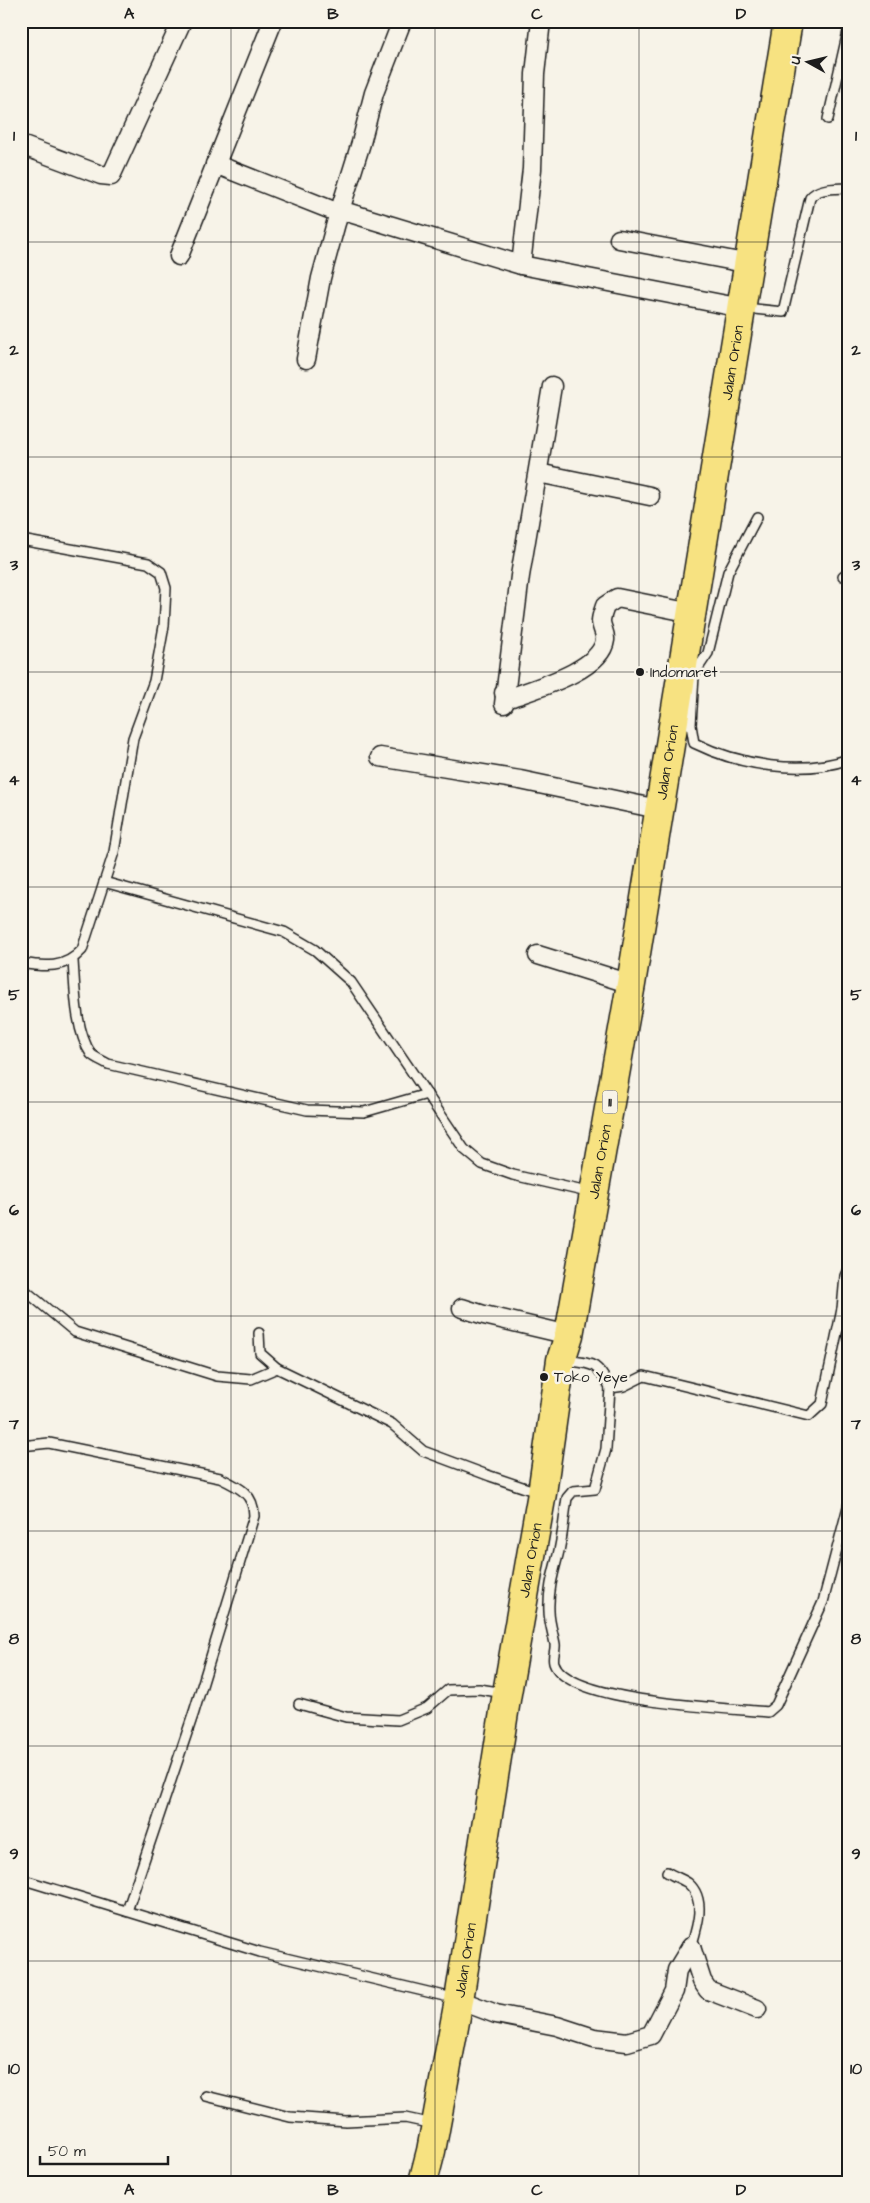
<svg xmlns="http://www.w3.org/2000/svg" width="870" height="2203" font-family="'Architects Daughter',sans-serif">
	<style>
		.lines { fill: none; stroke-linecap: round; stroke-linejoin: round }
		.service-casing { stroke: #1c1c1c; stroke-width: 12 }
		.minor-casing { stroke: #1c1c1c; stroke-width: 21 }
		.trunk-casing { stroke: #1c1c1c; stroke-width: 31 }
		.service { stroke: #f7f3e8; stroke-width: 9 }
		.minor { stroke: #f7f3e8; stroke-width: 18 }
		.trunk { stroke: #f7e281; stroke-width: 28 }
		.grid { fill: none; stroke: #1c1c1c; stroke-width: 1; stroke-opacity: 0.55 }
		.poi-dot { fill: #1c1c1c; stroke: #f7f3e8; stroke-width: 2 }
		.labels { text-anchor: middle; dominant-baseline: central; stroke-width: 5; stroke-linejoin: round; paint-order: stroke }
		.shield { fill: #f7f3e8; stroke: #5e5c59; stroke-width: 1 }
		.shield-label { font-size: 14px; font-weight: bold; fill: #1c1c1c }
		.street-label { font-size: 15px; fill: #1c1c1c; stroke: #f7f3e8 }
		.poi-label { font-size: 15px; fill: #1c1c1c; stroke: #f7f3e8; text-anchor: start }
		.neatline { fill: none; stroke: #1c1c1c; stroke-width: 2 }
		.grid-label { font-size: 16px; text-anchor: middle; font-weight: bold; fill: #1c1c1c }
	</style>
	<rect width="100%" height="100%" fill="#f7f3e8"/>
	<filter id="ink" filterUnits="userSpaceOnUse"><feTurbulence type="fractalNoise" baseFrequency=".02" numOctaves="2"/><feDisplacementMap in="SourceGraphic" scale="10" xChannelSelector="R" yChannelSelector="G"/><feConvolveMatrix kernelMatrix="1 2 1 2 8 2 1 2 1" color-interpolation-filters="sRGB"/></filter>
	<g filter="url(#ink)">
		<g class="lines">
			<g class="service-casing">
				<g id="service">
					<polyline points="828,119 849,27"/>
					<path d="M745,308L783,312L810,198C818,187 836,189 849,188"/>
					<path d="M21,540L148,563L161,572L166,588L164,626L154,681L133,738L114,852L82,950C65,969 45,967 21,963"/>
					<polyline points="843,576 849,571"/>
					<polyline points="694,674 708,653 728,572 757,517"/>
					<path d="M694,676L691,725L694,743C739,765 801,776 849,759"/>
					<polyline points="104,882 284,932 315,950 351,982 464,1149 482,1164 513,1175 592,1193"/>
					<path d="M73,961C75,987 75,1031 91,1054C95,1058 103,1061 108,1064L307,1110L364,1112L427,1094"/>
					<polyline points="21,1287 75,1332 217,1376 251,1379 277,1368 392,1424 423,1451 490,1476 540,1493"/>
					<polyline points="842,1309 845,1276 849,1267"/>
					<polyline points="259,1333 260,1353 277,1368"/>
					<path d="M564,1360C593,1364 596,1361 610,1388L624,1386L644,1376L809,1416L822,1404L842,1309L849,1339"/>
					<path d="M610,1388L606,1449L595,1489L573,1491L567,1498C564,1517 563,1536 558,1555C553,1574 548,1591 549,1611C549,1622 553,1633 555,1644C556,1650 552,1657 554,1663C567,1703 729,1708 768,1712L776,1705L823,1602L849,1503"/>
					<path d="M21,1446L49,1443L220,1478C239,1487 254,1494 254,1516L194,1712L127,1911"/>
					<polyline points="299,1704 346,1717 398,1720 427,1708 448,1690 479,1689 505,1693"/>
					<path d="M667,1872C673,1876 682,1879 688,1883C707,1899 697,1928 691,1947"/>
					<polyline points="21,1879 260,1952 457,1999"/>
					<polyline points="206,2096 290,2117 346,2121 405,2118 433,2124"/>
				</g>
			</g>
			<g class="minor-casing">
				<g id="minor">
					<polyline points="21,145 101,175 111,176 182,21"/>
					<polyline points="215,164 339,213"/>
					<polyline points="340,210 521,265 742,308"/>
					<polyline points="619,239 750,264"/>
					<polyline points="179,256 273,21"/>
					<polyline points="521,265 532,169 535,74 541,21"/>
					<polyline points="306,359 321,278 336,223 361,143 374,93 402,21"/>
					<polyline points="538,473 650,496"/>
					<path d="M504,693L509,698L512,697C537,688 601,670 605,640C606,634 601,627 601,621C601,616 604,610 605,606L617,598L692,613"/>
					<polyline points="504,704 520,576 552,386"/>
					<polyline points="380,757 520,780 658,809"/>
					<polyline points="538,955 631,984"/>
					<polyline points="462,1308 484,1315 569,1335"/>
					<polyline points="691,1947 702,1981 708,1990 757,2009"/>
					<polyline points="459,2000 496,2014 557,2026 594,2038 627,2042 651,2035 674,1991 677,1970 691,1947"/>
				</g>
			</g>
			<g class="trunk-casing">
				<g id="trunk">
					<path id="s1" d="M423,2182L431,2151L459,2000L507,1693L542,1493L561,1360L569,1335L631,984L788,21"/>
				</g>
			</g>
			<use href="#service" class="service"/>
			<use href="#minor" class="minor"/>
			<use href="#trunk" class="trunk"/>
		</g>
	</g>
	<path class="grid" d="M231,21V2182M435,21V2182M639,21V2182M21,242H849M21,457H849M21,672H849M21,887H849M21,1102H849M21,1316H849M21,1531H849M21,1746H849M21,1961H849"/>
	<g class="poi-dot">
		<circle cx="640" cy="672" r="5"/>
		<circle cx="544" cy="1377" r="5"/>
	</g>
	<g class="labels">
		<rect class="shield" x="602.5" y="1090.5" width="15" height="23" rx="4"/>
		<g class="shield-label">
			<text x="610" y="1102">11</text>
		</g>
		<g class="street-label">
			<text stroke="none"><textPath href="#s1" startOffset="1846">Jalan Orion</textPath></text>
			<text stroke="none"><textPath href="#s1" startOffset="1441">Jalan Orion</textPath></text>
			<text stroke="none"><textPath href="#s1" startOffset="1036">Jalan Orion</textPath></text>
			<text stroke="none"><textPath href="#s1" startOffset="631">Jalan Orion</textPath></text>
			<text stroke="none"><textPath href="#s1" startOffset="226">Jalan Orion</textPath></text>
		</g>
		<g class="poi-label">
			<text x="650" y="672">Indomaret</text>
			<text x="554" y="1377">Toko Yeye</text>
		</g>
	</g>
	<rect width="870" height="2203" fill="none" stroke="#f7f3e8" stroke-width="55"/>
	<g transform="translate(808 62) rotate(278)" stroke="#f7f3e8" stroke-width="4" paint-order="stroke">
	<path d="M0-4L9 19L0 12L-9 19Z" fill="#1c1c1c"/>
	<text y="-8" font-size="14" font-weight="bold" text-anchor="middle" fill="#1c1c1c">U</text>
	</g>
	<path d="M40 2156v8h128v-8" fill="none" stroke="#1c1c1c" stroke-width="2.5"/>
	<text x="48" y="2156" font-size="15" fill="#1c1c1c" stroke="#f7f3e8" stroke-width="4" paint-order="stroke">50 m</text>
	<rect x="28" y="28" width="814" height="2148" class="neatline"/>
	<g class="grid-label">
		<text x="129" y="19">A</text>
		<text x="333" y="19">B</text>
		<text x="537" y="19">C</text>
		<text x="741" y="19">D</text>
		<text x="14" y="141">1</text>
		<text x="856" y="141">1</text>
		<text x="14" y="355">2</text>
		<text x="856" y="355">2</text>
		<text x="14" y="570">3</text>
		<text x="856" y="570">3</text>
		<text x="14" y="785">4</text>
		<text x="856" y="785">4</text>
		<text x="14" y="1000">5</text>
		<text x="856" y="1000">5</text>
		<text x="14" y="1215">6</text>
		<text x="856" y="1215">6</text>
		<text x="14" y="1429">7</text>
		<text x="856" y="1429">7</text>
		<text x="14" y="1644">8</text>
		<text x="856" y="1644">8</text>
		<text x="14" y="1859">9</text>
		<text x="856" y="1859">9</text>
		<text x="14" y="2074">10</text>
		<text x="856" y="2074">10</text>
		<text x="129" y="2195">A</text>
		<text x="333" y="2195">B</text>
		<text x="537" y="2195">C</text>
		<text x="741" y="2195">D</text>
	</g>
</svg>
